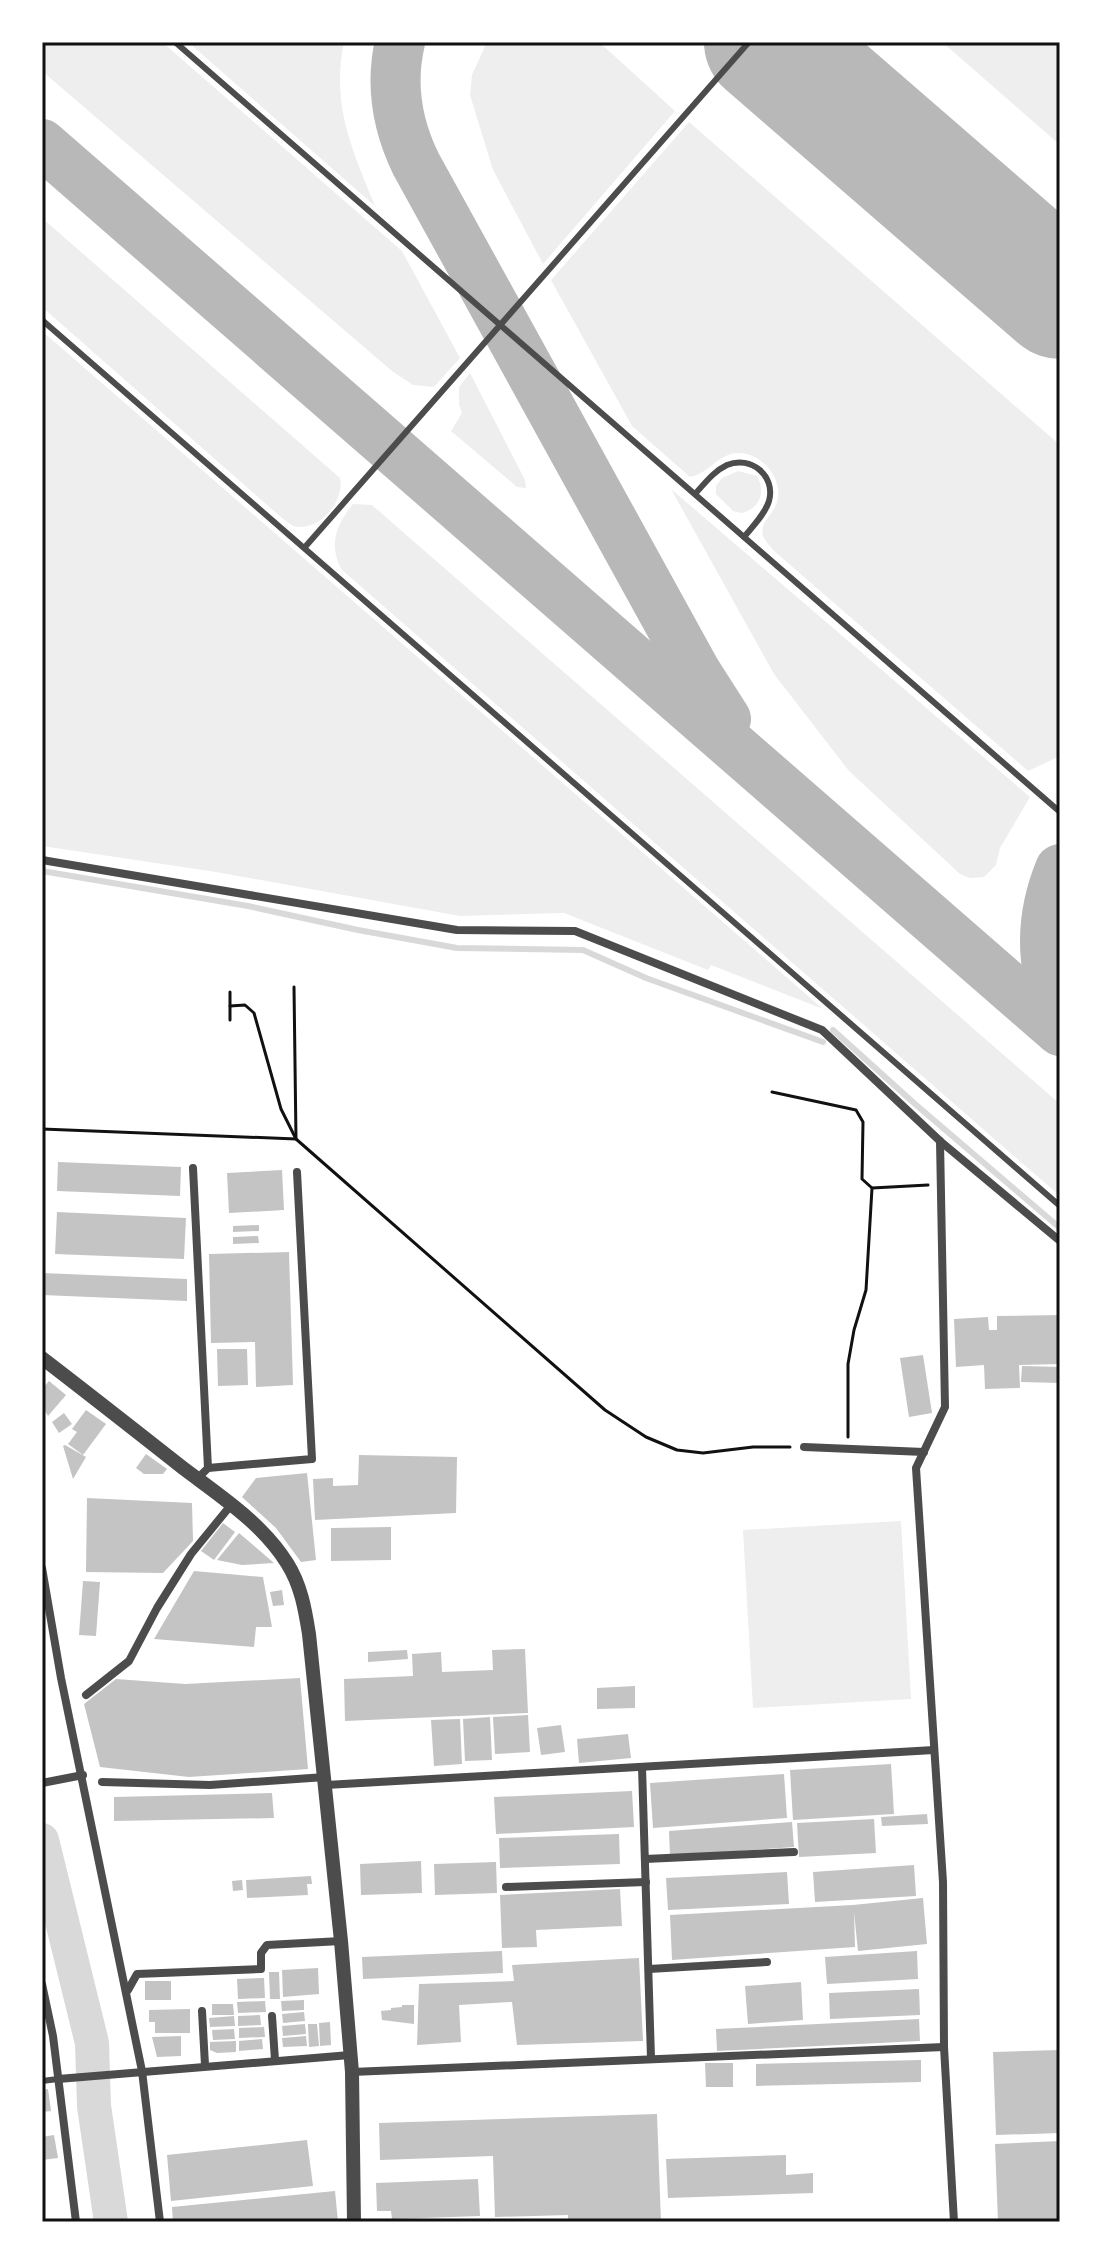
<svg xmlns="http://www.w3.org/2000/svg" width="1102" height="2264" font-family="Ubuntu,sans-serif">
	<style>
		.green { fill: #eee }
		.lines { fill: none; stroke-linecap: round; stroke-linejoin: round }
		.stream { stroke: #d9d9d9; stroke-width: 6 }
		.river { stroke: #d9d9d9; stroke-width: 34 }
		.taxiway { stroke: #b8b8b8; stroke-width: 50 }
		.runway { stroke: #b8b8b8; stroke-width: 126 }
		.building { fill: #c4c4c4 }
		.path { stroke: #111; stroke-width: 3 }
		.service { stroke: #4c4c4c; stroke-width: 6 }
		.minor { stroke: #4c4c4c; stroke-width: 8 }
		.tertiary { stroke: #4c4c4c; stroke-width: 14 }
		.neatline { fill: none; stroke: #111; stroke-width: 3 }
	</style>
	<rect width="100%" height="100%" fill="#fff"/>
	<g class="green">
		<polygon points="42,42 162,42 402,251 460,358 434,387 413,385 392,371 42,71"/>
		<path d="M188,42H344C331,105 352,149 375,206Z"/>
		<polygon points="487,42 599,42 675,111 543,264 493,170 470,95 472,75"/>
		<polygon points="942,42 1060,42 1060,145"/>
		<path d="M689,122L1060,445V756L1028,771L774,551C771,547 765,541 763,536C759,522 774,514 777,502C784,480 763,454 740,453C719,452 710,473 690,477L632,426L551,280Z"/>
		<path d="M42,218L340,478C345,501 319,533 293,526C292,525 283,519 282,518L42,307Z"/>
		<polygon points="42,331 823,1009 711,965 708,970 564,913 460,916 216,872 42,846"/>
		<polygon points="470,373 525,480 526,488 517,487 451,431 462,413 459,405 459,387"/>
		<path d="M738,471L757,476C766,492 760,508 742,513L733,511L716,494V486L722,478Z"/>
		<polygon points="671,489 1030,797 1000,848 996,865 984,877 970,878 960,874 849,771 774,674"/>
		<path d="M353,504L372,505L1060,1104V1196L342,570C328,545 336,525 353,504Z"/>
		<polygon points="901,1521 911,1699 753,1708 743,1530"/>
	</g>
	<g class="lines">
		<g class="stream">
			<polyline points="42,871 248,906 358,930 457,948 583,950 646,978 823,1042"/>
			<polyline points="833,1030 915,1104 1060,1228"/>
		</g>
		<polyline class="river" points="42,1840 92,2043 94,2106 111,2222"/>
		<g class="taxiway">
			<path d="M400,42C390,85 397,125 416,164L696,672L726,719"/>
			<polyline points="42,144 1060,1031"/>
			<path d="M1060,869C1041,915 1039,964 1060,1010"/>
		</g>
		<polyline class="runway" points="767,42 1060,296"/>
	</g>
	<g class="building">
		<polygon points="58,1162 181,1167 180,1196 57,1191"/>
		<polygon points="282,1170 284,1210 229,1213 227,1173"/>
		<polygon points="57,1212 186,1218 184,1259 55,1254"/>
		<polygon points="259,1225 259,1231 233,1232 233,1226"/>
		<polygon points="258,1236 259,1243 233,1244 233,1237"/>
		<polygon points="289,1252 293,1385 256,1387 255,1342 211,1343 209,1254"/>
		<polygon points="42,1273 187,1279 187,1301 42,1295"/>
		<polygon points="1060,1315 1060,1364 1019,1365 1020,1388 985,1389 984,1365 956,1367 954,1319 988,1317 989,1330 997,1330 997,1316"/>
		<polygon points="217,1349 247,1349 248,1385 218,1386"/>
		<polygon points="923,1355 932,1413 909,1417 900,1358"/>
		<polygon points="1022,1366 1060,1367 1060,1383 1021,1382"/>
		<polygon points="49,1381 66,1395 48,1416 42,1406 42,1389"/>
		<polygon points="86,1410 106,1424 83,1455 68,1444 77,1432 72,1429"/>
		<polygon points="64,1413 72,1424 59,1433 52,1422"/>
		<polygon points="65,1445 86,1457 73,1479 63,1446"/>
		<polygon points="146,1454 167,1469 163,1474 144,1474 136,1468"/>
		<polygon points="359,1455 457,1457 456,1513 315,1520 313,1479 333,1478 333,1486 358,1485"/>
		<polygon points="307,1473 316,1560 301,1562 276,1528 242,1497 256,1478"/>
		<polygon points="87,1498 192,1503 193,1541 163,1573 86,1572"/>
		<polygon points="223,1523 235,1532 214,1560 201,1551"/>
		<polygon points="391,1527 391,1560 331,1561 331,1528"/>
		<polygon points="239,1533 274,1563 242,1565 217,1560"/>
		<polygon points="194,1571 263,1577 272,1627 256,1627 254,1647 154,1639"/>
		<polygon points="83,1581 100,1582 96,1636 79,1635"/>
		<polygon points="282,1590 284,1605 273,1606 270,1592"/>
		<polygon points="525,1649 528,1713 345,1721 344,1679 413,1676 412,1654 441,1652 442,1672 493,1670 492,1650"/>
		<polygon points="407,1650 408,1659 368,1662 368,1652"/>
		<polygon points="300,1678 308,1769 189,1777 100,1767 84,1704 116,1679 185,1684"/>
		<polygon points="635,1686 635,1708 597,1709 597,1688"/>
		<polygon points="528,1715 530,1752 495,1754 493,1717"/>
		<polygon points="490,1717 492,1760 465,1761 463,1719"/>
		<polygon points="460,1719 462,1764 434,1766 431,1720"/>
		<polygon points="561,1725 565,1752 541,1755 537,1728"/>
		<polygon points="628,1734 631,1758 579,1763 577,1739"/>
		<polygon points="891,1764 894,1814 793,1820 790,1770"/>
		<polygon points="784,1774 787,1818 653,1828 650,1783"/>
		<polygon points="632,1791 634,1827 496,1834 494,1797"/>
		<polygon points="272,1793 274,1818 114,1821 114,1797"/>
		<polygon points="927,1814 928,1824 882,1826 881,1817"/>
		<polygon points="874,1819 876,1853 799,1857 797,1823"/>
		<polygon points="792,1822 794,1847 670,1856 669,1831"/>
		<polygon points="619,1834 620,1864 500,1868 499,1838"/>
		<polygon points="421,1861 422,1893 361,1895 360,1864"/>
		<polygon points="496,1862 497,1893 435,1895 434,1864"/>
		<polygon points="914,1865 916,1896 815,1902 813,1872"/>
		<polygon points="787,1872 789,1904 668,1910 666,1878"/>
		<polygon points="311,1876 312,1884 307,1884 308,1895 247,1898 246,1880"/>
		<polygon points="242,1880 243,1890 233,1891 232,1881"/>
		<polygon points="620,1889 622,1926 536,1930 537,1947 502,1948 500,1895"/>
		<polygon points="923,1898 927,1944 858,1951 854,1912 855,1947 672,1960 670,1915 853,1905"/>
		<polygon points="502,1951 503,1973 363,1979 362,1957"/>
		<polygon points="917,1951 918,1979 827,1984 825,1957"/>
		<polygon points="639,1958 643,2041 517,2045 512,2002 459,2005 461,2042 417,2045 419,1984 514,1981 512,1965"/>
		<polygon points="318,1968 319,1994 283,1997 282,1970"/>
		<polygon points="269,1972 279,1972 280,1999 270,1999"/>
		<polygon points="264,1978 265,1998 238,1999 237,1979"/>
		<rect x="145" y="1981" width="26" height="19"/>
		<polygon points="801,1982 803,2020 748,2024 745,1986"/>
		<polygon points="919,1989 920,2015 830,2019 829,1993"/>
		<polygon points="304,2000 304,2010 282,2011 281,2001"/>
		<polygon points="265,2001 266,2012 238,2013 237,2002"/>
		<polygon points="212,2004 233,2004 234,2015 212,2015"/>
		<polygon points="402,2005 414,2005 414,2024 382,2020 381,2011 391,2010 391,2008 402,2007"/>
		<polygon points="190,2009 190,2033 155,2033 155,2022 149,2022 149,2010"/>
		<polygon points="304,2012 305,2021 283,2023 282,2014"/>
		<polygon points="260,2015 261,2025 238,2026 238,2016"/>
		<polygon points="234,2016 235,2026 210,2027 209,2018"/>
		<polygon points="919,2019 920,2041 717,2051 716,2029"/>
		<polygon points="330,2022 331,2045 320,2046 319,2023"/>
		<polygon points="305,2024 306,2034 283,2036 282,2026"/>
		<polygon points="308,2024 317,2024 319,2046 309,2047"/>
		<polygon points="264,2027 265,2037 239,2038 239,2028"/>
		<polygon points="234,2029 235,2039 213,2040 212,2030"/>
		<polygon points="181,2036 181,2056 157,2057 152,2037"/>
		<polygon points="306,2036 307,2046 283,2047 282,2038"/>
		<polygon points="262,2039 263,2049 239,2051 239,2041"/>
		<polygon points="236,2041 236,2052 217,2053 210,2050 210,2042"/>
		<polygon points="1060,2050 1060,2133 996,2135 993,2052"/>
		<polygon points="921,2060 921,2082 756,2086 756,2064"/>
		<polygon points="705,2063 733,2063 733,2087 706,2087"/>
		<polygon points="48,2089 51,2111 42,2112 42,2090"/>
		<polygon points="657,2114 661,2222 568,2222 568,2215 495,2217 493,2156 380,2160 379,2123"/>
		<polygon points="54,2135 58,2158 42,2160 42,2137"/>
		<polygon points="307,2140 313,2186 171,2201 167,2155"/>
		<polygon points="1060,2141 1060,2222 998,2222 995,2144"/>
		<polygon points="786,2155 786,2175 813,2173 813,2193 668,2198 666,2159"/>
		<polygon points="478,2179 480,2216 392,2219 391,2211 377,2211 376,2183"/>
		<polygon points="335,2191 338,2222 173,2222 172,2207"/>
	</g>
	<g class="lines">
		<g class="path">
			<polyline points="230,1006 245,1005 254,1013 281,1109 296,1139 605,1410 646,1437 677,1450 703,1453 753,1447 790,1447"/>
			<polyline points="230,1020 230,992"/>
			<polyline points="772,1092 856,1110 863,1122 862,1179 872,1188 866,1290 854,1330 848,1364 848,1437"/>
			<polyline points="42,1129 296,1139 294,987"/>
			<polyline points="872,1188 928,1185"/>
		</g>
		<g class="service">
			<polyline points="175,42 1060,812"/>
			<polyline points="42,320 1060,1206"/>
			<path d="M695,494C705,483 714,471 727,465C751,455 776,476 769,501C765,514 753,526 744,537"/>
			<polyline points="305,547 749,42"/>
			<polyline points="42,2081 58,2079"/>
		</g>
		<g class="minor">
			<polyline points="42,860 457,930 575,931 822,1030 940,1141 1060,1241"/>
			<polyline points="940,1141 945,1407 916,1468 943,1882 944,2047 954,2222"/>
			<polyline points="193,1168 208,1468 197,1479"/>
			<polyline points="804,1447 924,1452"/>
			<polyline points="208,1468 312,1459 297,1172"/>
			<polyline points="42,1568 61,1678 142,2071 160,2222"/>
			<polyline points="86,1695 129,1661 157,1608 191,1554 231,1505"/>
			<polyline points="642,1767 651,2058"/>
			<polyline points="102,1782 210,1785 325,1777"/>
			<polyline points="42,1783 83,1775"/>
			<polyline points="326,1785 934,1750"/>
			<polyline points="645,1859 794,1852"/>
			<polyline points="506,1887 646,1882"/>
			<polyline points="649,1969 767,1962"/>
			<polyline points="42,1984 53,2036 76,2222"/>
			<polyline points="128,1990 137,1974 261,1969 261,1953 267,1945 341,1941"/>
			<polyline points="202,2011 205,2065"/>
			<polyline points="272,2016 275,2060"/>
			<polyline points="352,2072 944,2047"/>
			<polyline points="58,2079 350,2055"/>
		</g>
		<path class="tertiary" d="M42,1358C89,1394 136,1431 183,1468C220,1496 262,1523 287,1563C301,1585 305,1609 309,1634L341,1941L352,2072L354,2222"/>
	</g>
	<rect width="1102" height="2264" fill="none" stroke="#ffffff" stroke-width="88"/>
	<rect x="44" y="44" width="1014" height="2176" class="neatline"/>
</svg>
